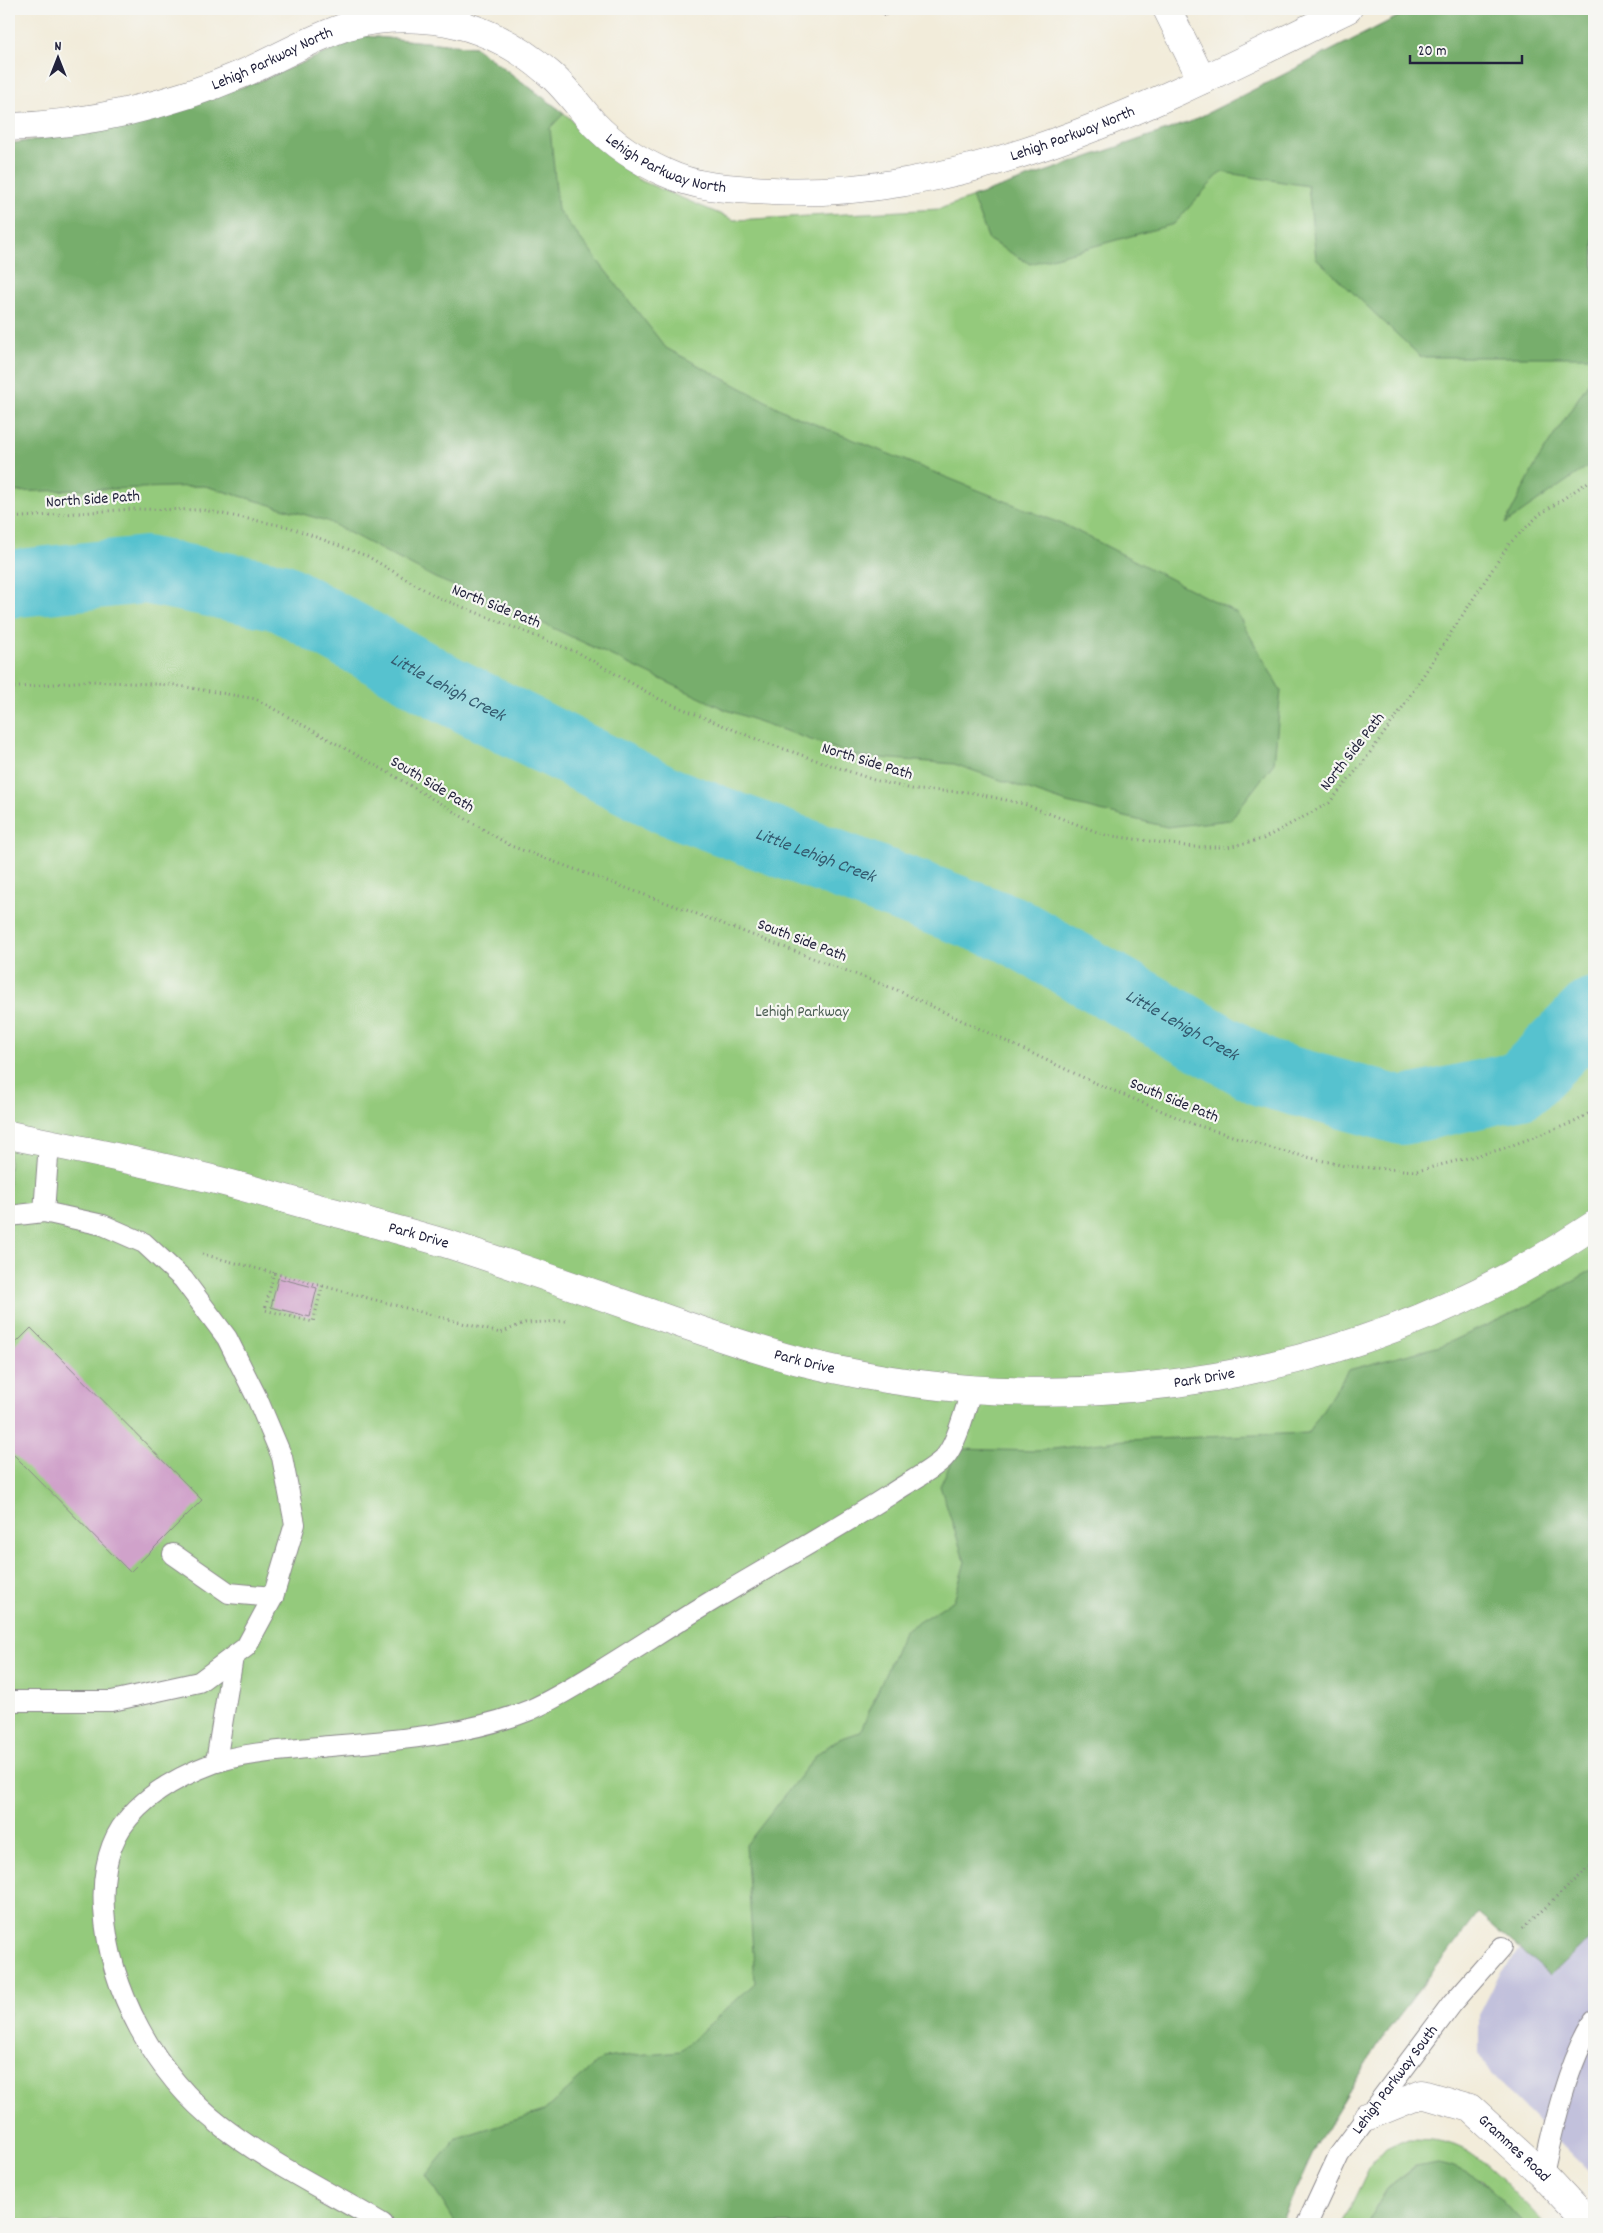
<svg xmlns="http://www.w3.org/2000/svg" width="1603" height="2233" font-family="Dekko,sans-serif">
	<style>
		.industrial { fill: #c2c1dc }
		.green { fill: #94ca7c; stroke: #5b765c }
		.forest { fill: #77ae6c; stroke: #4c6854 }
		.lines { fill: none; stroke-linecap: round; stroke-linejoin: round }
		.river { stroke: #56c2cf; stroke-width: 68 }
		.building { fill: #d0a2ca }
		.service-casing { stroke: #8a878a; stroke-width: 22 }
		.minor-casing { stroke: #8a878a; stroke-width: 29 }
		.path { stroke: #8a878a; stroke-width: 3; stroke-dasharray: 1 4; stroke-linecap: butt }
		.service { stroke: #fff; stroke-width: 20 }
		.minor { stroke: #fff; stroke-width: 28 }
		.labels { text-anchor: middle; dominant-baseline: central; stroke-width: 4.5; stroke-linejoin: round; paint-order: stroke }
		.street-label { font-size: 16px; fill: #22223b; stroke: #f6f6f2 }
		.park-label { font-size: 16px; fill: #4a5d52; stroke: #f6f6f2 }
		.water-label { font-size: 18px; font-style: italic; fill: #345a6f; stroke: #f6f6f2 }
	</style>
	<rect width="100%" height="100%" fill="#f6f6f2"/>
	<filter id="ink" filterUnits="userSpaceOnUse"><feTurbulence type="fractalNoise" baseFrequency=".02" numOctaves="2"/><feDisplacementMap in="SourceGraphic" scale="10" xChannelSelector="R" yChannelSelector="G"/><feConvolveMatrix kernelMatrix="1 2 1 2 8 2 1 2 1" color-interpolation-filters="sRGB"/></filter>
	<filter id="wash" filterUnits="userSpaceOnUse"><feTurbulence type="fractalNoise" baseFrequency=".0096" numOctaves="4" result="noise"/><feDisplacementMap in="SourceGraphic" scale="20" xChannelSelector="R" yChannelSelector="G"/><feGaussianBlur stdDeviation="1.12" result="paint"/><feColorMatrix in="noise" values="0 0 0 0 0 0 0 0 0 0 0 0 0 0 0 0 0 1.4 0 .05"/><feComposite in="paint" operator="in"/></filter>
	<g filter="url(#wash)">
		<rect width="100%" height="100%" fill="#f2ecda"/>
		<polygon class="industrial" points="1594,1934 1594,2177 1491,2075 1479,2053 1479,2015 1502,1970 1521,1950 1550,1975"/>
		<g class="green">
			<polygon points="1413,9 1594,9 1594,1804 1478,1912 1381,2039 1314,2150 1280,2224 9,2224 9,144 136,123 257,82 366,36 475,47 564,113 637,179 734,220 939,209 1190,122"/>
			<path d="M1407,2138C1427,2138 1445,2139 1463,2148C1486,2159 1526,2205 1545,2224H1524L1482,2180L1415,2167L1388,2188L1367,2224H1342L1370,2166L1386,2148Z"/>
		</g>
		<g class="forest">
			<polygon points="1413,9 1594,9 1594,357 1421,357 1316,258 1308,186 1221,172 1174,224 1030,264 989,240 972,197 1190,122"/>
			<polygon points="366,36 475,47 564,113 550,128 558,210 666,348 790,414 1067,526 1237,613 1281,691 1274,763 1230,820 1167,827 1067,803 954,764 856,756 724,709 540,622 435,578 327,521 205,486 9,492 9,144 136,123 257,82"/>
			<polygon points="1594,374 1594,462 1505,524 1538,460"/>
			<polygon points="1594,1269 1594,1934 1550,1975 1478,1913 1381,2039 1314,2150 1280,2224 456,2224 426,2175 457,2138 544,2111 602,2058 680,2051 755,1983 746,1845 818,1753 839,1739 860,1732 904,1631 954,1600 965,1562 940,1486 957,1449 1037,1451 1125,1440 1308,1433 1348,1370 1444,1345 1534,1303"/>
			<path d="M1438,2163C1482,2172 1495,2193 1524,2224H1367L1388,2188L1416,2167Z"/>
		</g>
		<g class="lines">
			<path class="river" id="s1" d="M9,584L145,570L281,597L441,686L668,801L1012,930L1264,1073L1402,1111L1521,1085L1594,1011"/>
		</g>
		<g id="blocks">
			<g class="building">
				<polygon points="880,9 895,9 885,16"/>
				<polygon points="278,1278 317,1288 310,1317 271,1307"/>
				<polygon points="31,1328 202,1500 130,1572 9,1450 9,1350"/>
			</g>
		</g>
	</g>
	<g filter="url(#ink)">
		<use href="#blocks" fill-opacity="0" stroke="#8a878a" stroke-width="1"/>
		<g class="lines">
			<g class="service-casing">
				<g id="service">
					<polyline points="44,1212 49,1143"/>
					<polyline points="9,1216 44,1212 103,1225 144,1243 183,1279 227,1338 257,1398 282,1457 295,1524 273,1597 246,1647 199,1682 112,1701 9,1701"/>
					<polyline points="173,1554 229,1593 273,1597"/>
					<polyline points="216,1762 233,1657"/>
					<path d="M1543,2175C1553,2127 1568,2062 1594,2021"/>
					<path d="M383,2224C329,2192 270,2164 220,2125C155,2074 109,1991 104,1909C102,1882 106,1851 121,1828C142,1797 179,1776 214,1763C242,1753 289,1750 319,1747C387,1741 466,1736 530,1710C555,1699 580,1683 603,1669C642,1645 681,1619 720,1596C777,1562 835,1530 891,1494C907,1483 927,1473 942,1460C956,1448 966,1408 971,1390"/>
					<path id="s2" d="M1307,2224L1339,2155L1452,2004L1502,1947"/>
				</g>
			</g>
			<g class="minor-casing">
				<g id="minor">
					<polyline points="1167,9 1202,80"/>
					<path id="s3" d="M9,127C87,125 170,105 242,74C277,59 311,38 348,26C375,18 406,17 434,20C478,25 518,46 551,75C567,89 580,108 594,124C614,145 639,161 666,173C700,189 736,189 772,191C979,200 1168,97 1348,9"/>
					<path id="s4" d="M9,1135C79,1149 150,1163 220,1181C263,1192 305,1205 348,1216C385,1227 424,1236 460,1248C531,1271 602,1296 673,1321C717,1336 762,1352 807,1363C1078,1429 1363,1380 1594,1225"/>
					<path id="s5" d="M1368,2116L1422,2094L1470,2108L1543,2175L1589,2224"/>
				</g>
			</g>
			<g class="path">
				<polyline points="9,518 133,509 203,510 289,527 367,556 437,597 579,653 659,699 761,741 874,780 916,790 969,792 1024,804 1105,835 1193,847 1227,847 1263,839 1329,803 1361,765 1398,714 1509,544 1539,515 1594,478"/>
				<polyline points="9,688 87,681 174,685 256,699 391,774 511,846 689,911 897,990 1093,1082 1193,1124 1278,1150 1345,1166 1417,1171 1502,1149 1577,1121 1594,1110"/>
				<polyline points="202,1254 500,1333 525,1323 567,1321"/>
				<polyline points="274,1272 265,1310 313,1322 323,1284"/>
				<polyline points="1523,1928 1594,1863"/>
			</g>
			<use href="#service" class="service"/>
			<use href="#minor" class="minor"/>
		</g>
	</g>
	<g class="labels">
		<g class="street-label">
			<text stroke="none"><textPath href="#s3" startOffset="274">Lehigh Parkway North</textPath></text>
			<text stroke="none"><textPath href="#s3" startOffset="1144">Lehigh Parkway North</textPath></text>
			<text stroke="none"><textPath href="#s3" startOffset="724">Lehigh Parkway North</textPath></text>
			<text transform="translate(93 500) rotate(-4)">North Side Path</text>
			<text transform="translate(496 607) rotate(22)">North Side Path</text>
			<text transform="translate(1353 752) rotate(-52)">North Side Path</text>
			<text transform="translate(867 762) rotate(17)">North Side Path</text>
			<text transform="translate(432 785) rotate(31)">South Side Path</text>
			<text transform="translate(802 941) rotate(21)">South Side Path</text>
			<text transform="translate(1174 1101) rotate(22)">South Side Path</text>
			<text stroke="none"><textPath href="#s4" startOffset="422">Park Drive</textPath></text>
			<text stroke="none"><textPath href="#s4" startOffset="828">Park Drive</textPath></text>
			<text stroke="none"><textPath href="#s4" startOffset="1231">Park Drive</textPath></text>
			<text stroke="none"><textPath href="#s2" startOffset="170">Lehigh Parkway South</textPath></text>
			<text stroke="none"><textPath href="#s5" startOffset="168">Grammes Road</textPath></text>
		</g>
		<g class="park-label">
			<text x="802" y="1012">Lehigh Parkway</text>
		</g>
		<g class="water-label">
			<text stroke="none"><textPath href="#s1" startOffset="465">Little Lehigh Creek</textPath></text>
			<text stroke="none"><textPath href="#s1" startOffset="870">Little Lehigh Creek</textPath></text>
			<text stroke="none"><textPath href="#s1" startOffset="1275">Little Lehigh Creek</textPath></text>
		</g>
	</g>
	<rect width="1603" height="2233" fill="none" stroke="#f6f6f2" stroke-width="30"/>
	<g transform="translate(58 58)" stroke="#f6f6f2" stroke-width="4" paint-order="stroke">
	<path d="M0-4L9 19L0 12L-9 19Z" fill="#22223b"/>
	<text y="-8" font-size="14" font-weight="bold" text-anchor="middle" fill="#22223b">N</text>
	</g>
	<path d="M1410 55v8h112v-8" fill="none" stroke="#22223b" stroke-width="2.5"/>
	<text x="1418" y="55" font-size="15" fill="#22223b" stroke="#f6f6f2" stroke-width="4" paint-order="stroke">20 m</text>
</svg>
